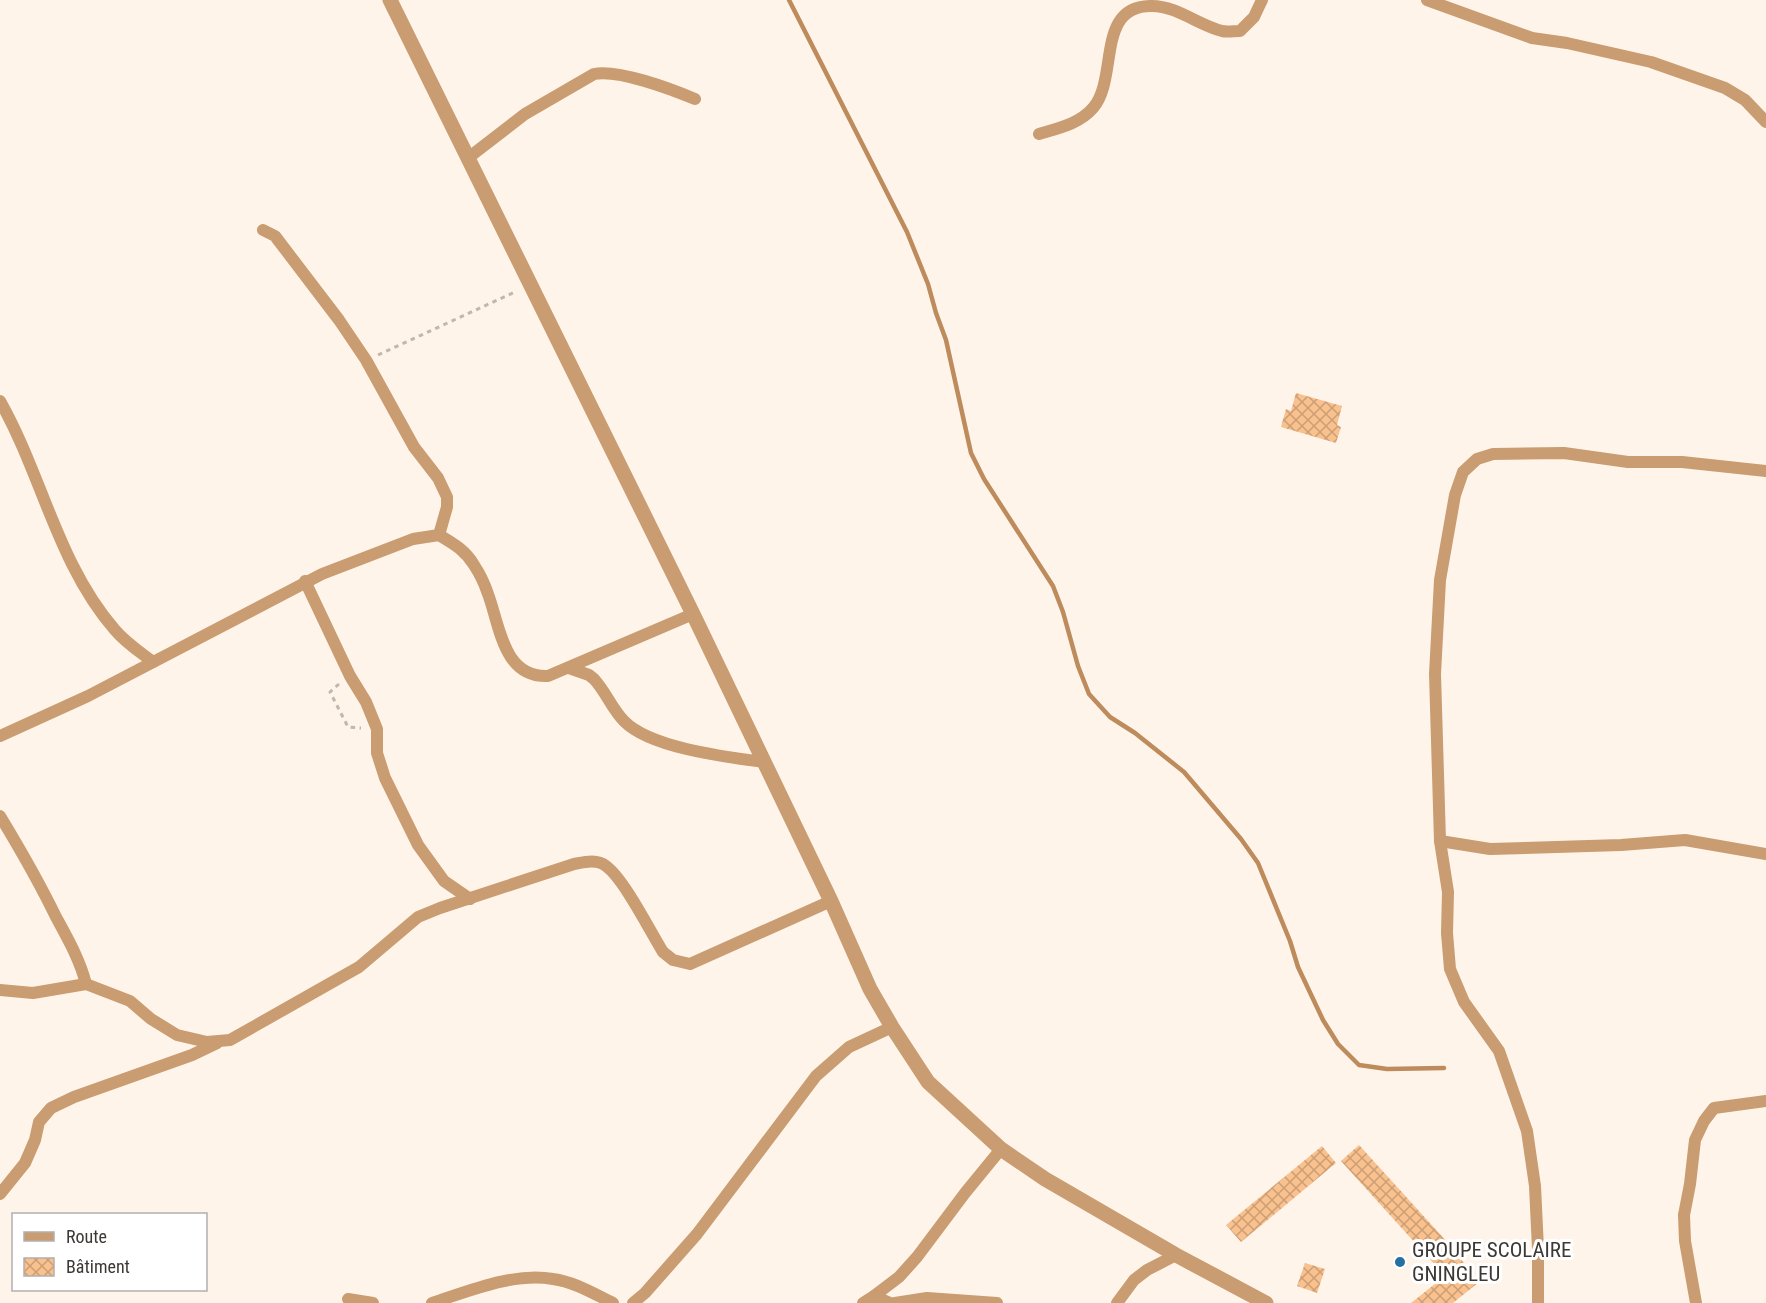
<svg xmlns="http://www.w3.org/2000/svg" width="1766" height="1303" font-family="'Roboto Condensed',sans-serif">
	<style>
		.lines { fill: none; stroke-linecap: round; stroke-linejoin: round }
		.stream { stroke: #bd8b5c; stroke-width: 4.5 }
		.building { fill: url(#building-cross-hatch) }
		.path { stroke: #c0b7af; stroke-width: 3; stroke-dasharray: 4.5 4.5; stroke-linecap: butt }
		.minor { stroke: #c99c71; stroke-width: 12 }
		.tertiary { stroke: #c99c71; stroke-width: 15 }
		.poi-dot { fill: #266fa3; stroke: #fff; stroke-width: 2 }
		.labels { text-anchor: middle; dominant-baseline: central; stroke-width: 6; stroke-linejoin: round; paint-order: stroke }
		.poi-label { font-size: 21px; fill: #3c3834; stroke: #fff; text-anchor: start }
	</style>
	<defs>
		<pattern id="building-cross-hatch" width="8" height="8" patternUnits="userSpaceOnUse" patternTransform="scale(1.5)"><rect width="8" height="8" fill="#f9c18d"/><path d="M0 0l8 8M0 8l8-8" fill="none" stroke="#cb9e74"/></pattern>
	</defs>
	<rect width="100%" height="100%" fill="#fff4ea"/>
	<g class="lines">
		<polyline class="stream" points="789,0 907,232 928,284 936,313 946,340 971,453 984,479 1053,586 1063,612 1078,666 1089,694 1110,717 1135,733 1184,772 1241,839 1258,863 1290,941 1298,967 1323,1020 1338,1044 1359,1065 1387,1069 1444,1068"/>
	</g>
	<g class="building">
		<polygon points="1296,393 1342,406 1337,425 1341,427 1336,443 1281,427 1286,409 1291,411"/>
		<polygon points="1359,1145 1449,1244 1479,1282 1453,1303 1411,1303 1445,1276 1341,1161"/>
		<polygon points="1322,1146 1336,1163 1241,1242 1226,1225"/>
		<polygon points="1305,1263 1325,1269 1317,1293 1297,1286"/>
	</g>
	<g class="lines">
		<g class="path">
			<polyline points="378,355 517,291"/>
			<polyline points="339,684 330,692 348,727 361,728"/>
		</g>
		<g class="minor">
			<polyline points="1427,0 1532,38 1567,43 1651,62 1725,88 1745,100 1766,122"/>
			<path d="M1039,134C1059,128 1079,124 1093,108C1119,78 1095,5 1152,6C1177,6 1198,25 1222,31C1227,32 1234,31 1240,31L1254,17L1262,0"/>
			<path d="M468,158L525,114L594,74C618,69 671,89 695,99"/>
			<path d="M263,230L275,236L339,320L366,360L414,447L438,478L447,497V507L439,535C454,544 465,550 474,565C480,574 485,585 488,594C500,626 503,678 548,676L693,614"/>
			<path d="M0,401C42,475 58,565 115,630C126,643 140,652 153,662"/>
			<polyline points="305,581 350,676 366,702 377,729 377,753 385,778 418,845 444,881 470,899"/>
			<path d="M569,668L589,675L594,679C606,692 612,709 624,721C650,748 726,757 764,762"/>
			<polyline points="0,736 88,696 322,574 413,539 439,535"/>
			<path d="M0,816C20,849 39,882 56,917C68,939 80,960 86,984"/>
			<polyline points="1440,841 1490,849 1621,845 1685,840 1766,854"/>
			<path d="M0,990L33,993L86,984L130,1001L151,1019L177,1035L207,1042L230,1040L359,967L418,917L440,908L574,864C585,862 597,859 606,866C624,879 650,931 663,952L673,960L690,964L831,901"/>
			<polyline points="0,1194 25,1163 35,1140 39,1122 51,1108 74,1097 192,1055 217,1043"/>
			<polyline points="874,1296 899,1277 917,1257 965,1193 1001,1149"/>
			<polyline points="348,1299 373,1303"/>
			<path d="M432,1303C469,1291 514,1272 553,1279C575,1282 594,1294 613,1303"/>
			<polyline points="633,1303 645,1293 697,1234 816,1076 849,1047 892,1027"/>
			<polyline points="863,1303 874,1296 890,1303"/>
			<polyline points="895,1303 927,1298 997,1303"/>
			<polyline points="1117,1303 1134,1280 1147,1270 1176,1255"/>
			<polyline points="1538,1303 1538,1249 1535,1186 1527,1131 1499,1051 1464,1002 1450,969 1447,933 1448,892 1440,841 1435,674 1440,580 1455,495 1463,472 1477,459 1493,454 1564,453 1628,462 1682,462 1766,471"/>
			<polyline points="1696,1303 1685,1241 1684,1215 1690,1184 1695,1140 1704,1121 1714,1108 1766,1101"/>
		</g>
		<polyline class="tertiary" points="390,0 693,614 831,901 870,989 892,1027 928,1082 1001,1149 1045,1179 1176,1255 1266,1303"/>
	</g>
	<circle class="poi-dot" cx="1400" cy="1262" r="6"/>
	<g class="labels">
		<g class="poi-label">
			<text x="1412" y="1250">GROUPE SCOLAIRE<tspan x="1412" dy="24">GNINGLEU</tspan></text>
		</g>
	</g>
	<rect x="12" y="1213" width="195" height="78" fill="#ffffff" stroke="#b1afae" stroke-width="1.5"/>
	<rect x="24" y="1232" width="30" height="9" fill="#c99c71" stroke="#b1afae" stroke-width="1.5"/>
	<text x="66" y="1243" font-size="18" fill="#3c3834">Route</text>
	<rect x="24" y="1258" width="30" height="18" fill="url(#building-cross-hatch)" stroke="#b1afae" stroke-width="1.5"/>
	<text x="66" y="1273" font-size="18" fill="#3c3834">Bâtiment</text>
</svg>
